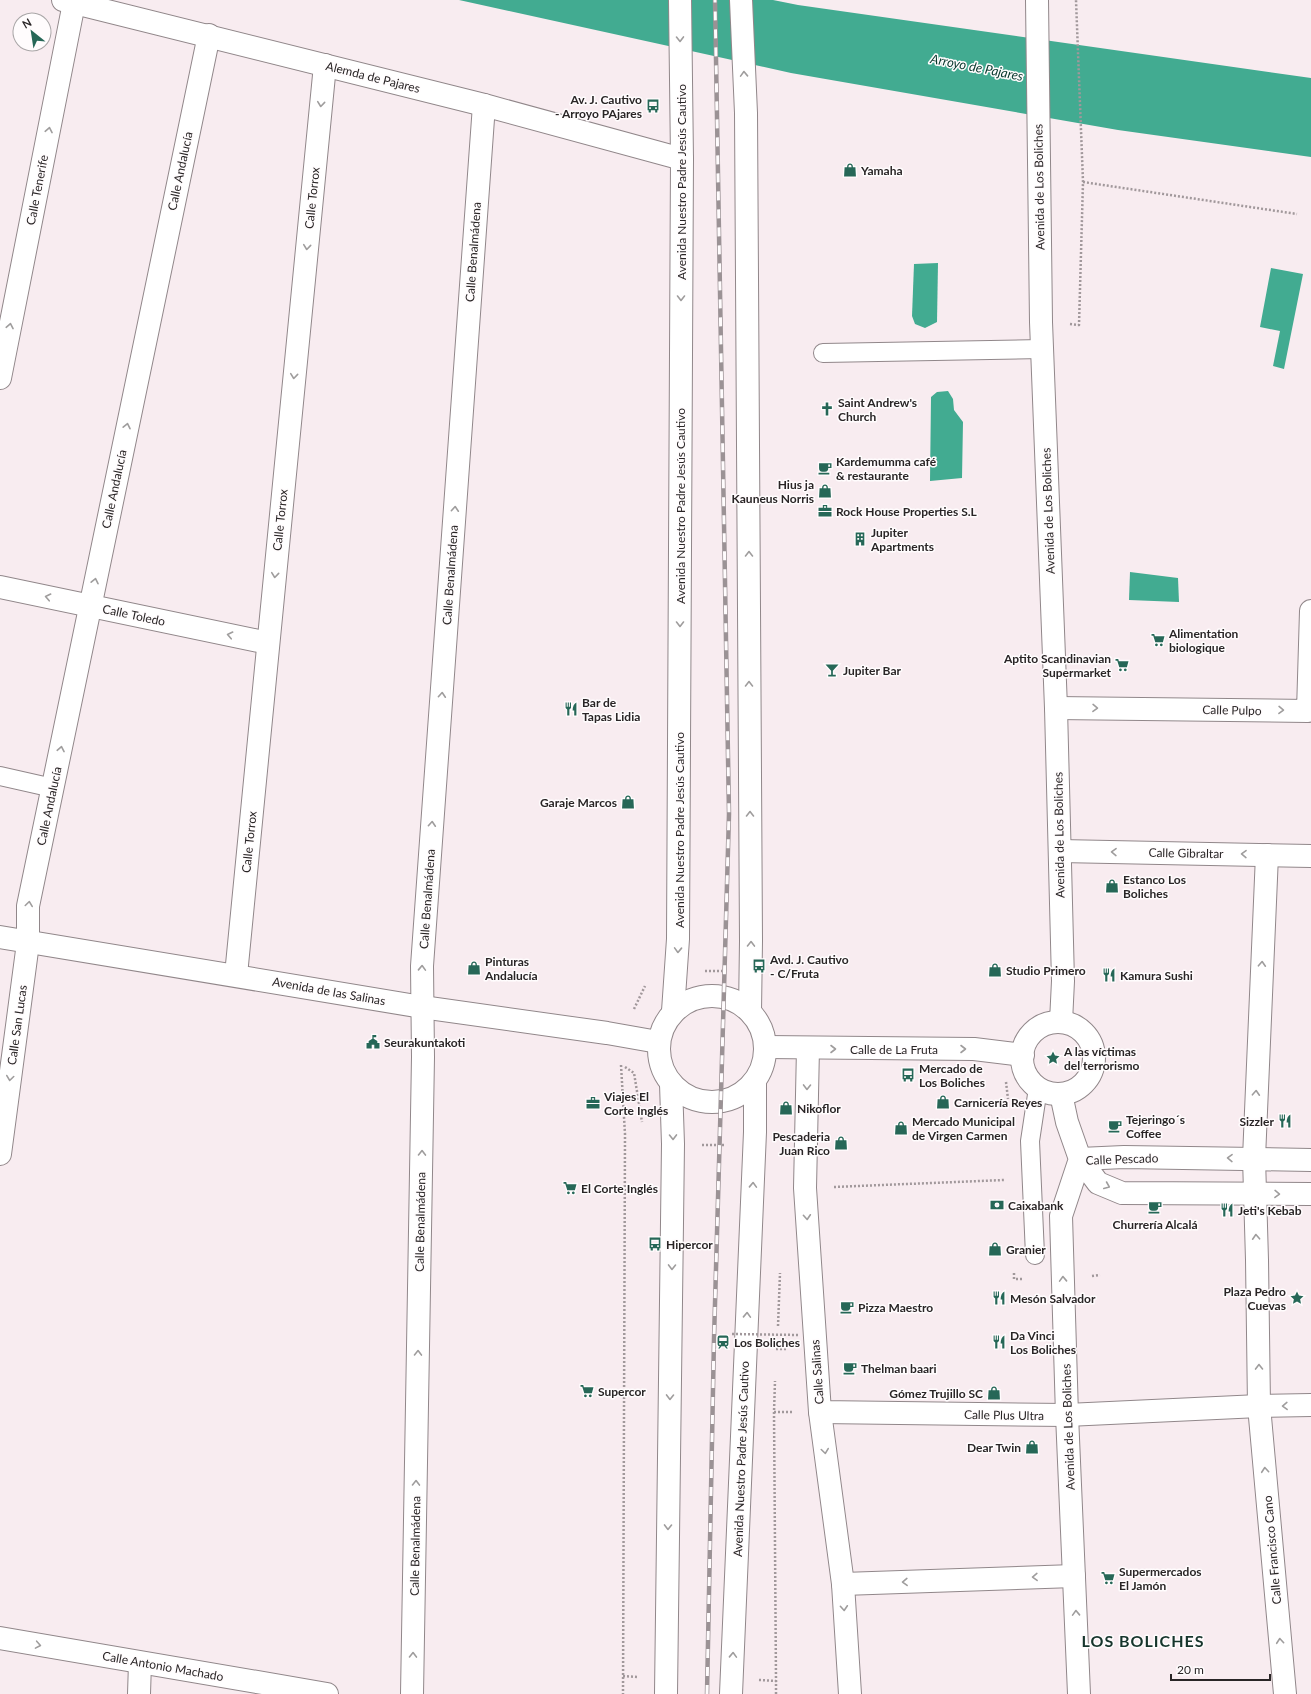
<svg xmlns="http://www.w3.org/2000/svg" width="1311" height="1694" font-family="Lato,sans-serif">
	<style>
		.water { fill: #42ab91 }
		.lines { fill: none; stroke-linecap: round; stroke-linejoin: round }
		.service-casing { stroke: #91878a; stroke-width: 20 }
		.pedestrian-casing { stroke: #91878a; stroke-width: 24 }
		.minor-casing { stroke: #91878a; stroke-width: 24 }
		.path { stroke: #a1989b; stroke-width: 2.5; stroke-dasharray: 2 2; stroke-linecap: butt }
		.service { stroke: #fff; stroke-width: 18 }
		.pedestrian { stroke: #fff; stroke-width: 22 }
		.minor { stroke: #fff; stroke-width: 22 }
		.rail-casing { stroke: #9b9295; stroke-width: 4.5 }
		.rail { stroke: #fffcfd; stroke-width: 3; stroke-dasharray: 9; stroke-linecap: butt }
		.path-bridge { stroke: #a1989b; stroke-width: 2.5; stroke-dasharray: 2 2; stroke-linecap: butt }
		.oneway { stroke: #9f9d9d }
		.labels { text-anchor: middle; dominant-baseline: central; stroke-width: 3; stroke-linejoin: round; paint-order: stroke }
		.street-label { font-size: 12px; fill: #292526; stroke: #fffcfd }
		.poi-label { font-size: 12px; font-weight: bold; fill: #292526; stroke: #fffcfd; text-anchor: start }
		.water-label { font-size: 13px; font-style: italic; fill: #06372c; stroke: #fffcfd }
		.district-label { font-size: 16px; font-weight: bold; letter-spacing: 1px; fill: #16352c; stroke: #fffcfd }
	</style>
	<rect width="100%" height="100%" fill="#f8ecf0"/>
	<g class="water">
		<polygon points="459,0 773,0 798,5 1311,78 1311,157 1118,130 791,73"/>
		<polygon points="938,263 937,322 925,328 915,324 912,316 914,264"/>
		<polygon points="1271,268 1303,274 1284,369 1273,366 1280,331 1260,327"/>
		<polygon points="948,391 953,399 954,410 963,422 962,478 930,481 931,397 937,392"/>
		<polygon points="1130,572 1178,578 1179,602 1129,600"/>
	</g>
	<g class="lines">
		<g class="service-casing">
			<g id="service">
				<polyline points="823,353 1042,349"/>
				<polyline points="0,776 53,788"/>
				<polyline points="1035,1255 1030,1141 1038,1088"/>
			</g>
		</g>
		<g class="pedestrian-casing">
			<polyline id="pedestrian" points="808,1048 805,1188 820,1412 1067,1415 1259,1406"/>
		</g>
		<g class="minor-casing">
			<g id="minor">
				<polyline points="63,0 484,105 682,159"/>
				<polyline points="741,0 746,113 751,941 750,1011"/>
				<polyline points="1037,0 1041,322 1056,708 1063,981 1061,1022"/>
				<polyline points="0,378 74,3"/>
				<polyline points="0,587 268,643"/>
				<polyline points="1056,708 1308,711 1311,611"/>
				<polyline points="1060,851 1311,856"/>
				<polyline points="1267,855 1254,1158 1257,1260 1259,1406 1285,1694"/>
				<polyline points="0,937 422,1007 607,1033 658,1042"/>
				<polyline points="236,975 325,65"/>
				<circle cx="712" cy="1049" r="53"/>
				<polyline points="673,1011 678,939 682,159 680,0"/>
				<circle cx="1058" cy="1058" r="36"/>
				<polyline points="766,1047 974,1049 1023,1055"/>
				<polyline points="1061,1094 1067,1122 1080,1159 1061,1216 1067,1415 1079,1694"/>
				<polyline points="0,1154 28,943 28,906 209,35"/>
				<polyline points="1080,1159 1098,1183 1122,1193 1311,1194"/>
				<polyline points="1080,1159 1124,1157 1311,1160"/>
				<polyline points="1259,1406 1311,1405"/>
				<polyline points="820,1412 843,1584 850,1694"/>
				<polyline points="843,1584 1074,1576"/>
				<polyline points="0,1638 327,1694"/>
				<polyline points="139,1694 140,1663"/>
				<polyline points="412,1694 423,1057 422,966 484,105"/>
				<polyline points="666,1694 673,1144 671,1084"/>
				<polyline points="731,1694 755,1132 755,1081"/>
			</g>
		</g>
		<g class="path">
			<polyline points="1083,182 1297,214"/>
			<polyline points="1070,324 1079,325 1083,182 1076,0"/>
			<polyline points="705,971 722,971"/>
			<polyline points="634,1009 645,986"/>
			<polyline points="621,1065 625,1134 623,1694"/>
			<polyline points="625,1067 634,1073 642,1122"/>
			<polyline points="1006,1082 1008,1099"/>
			<polyline points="986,1122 1006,1121"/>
			<polyline points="702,1145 725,1145"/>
			<polyline points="834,1187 1004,1180"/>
			<polyline points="1014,1273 1014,1279 1023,1279"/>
			<polyline points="1092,1276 1100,1275"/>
			<polyline points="778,1326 780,1273"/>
			<polyline points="776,1349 787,1349"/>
			<polyline points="774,1412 792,1412"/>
			<polyline points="623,1676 638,1677"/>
			<polyline points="759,1680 776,1681 774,1412 775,1381"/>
			<polyline points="776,1694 776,1681"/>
		</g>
		<use href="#service" class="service"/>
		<use href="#pedestrian" class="pedestrian"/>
		<use href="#minor" class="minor"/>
		<g class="rail-casing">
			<polyline id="rail" points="707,1694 714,1339 729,814 715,0"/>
		</g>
		<use href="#rail" class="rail"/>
		<polyline class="path-bridge" points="732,1334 799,1335"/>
	</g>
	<defs><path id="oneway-chevron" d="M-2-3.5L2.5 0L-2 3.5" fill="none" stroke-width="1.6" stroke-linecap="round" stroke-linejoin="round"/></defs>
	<g class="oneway">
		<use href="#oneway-chevron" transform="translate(680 39) rotate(89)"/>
		<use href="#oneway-chevron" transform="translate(744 74) rotate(-92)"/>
		<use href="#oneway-chevron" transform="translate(321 104) rotate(96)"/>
		<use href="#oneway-chevron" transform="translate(49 130) rotate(-79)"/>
		<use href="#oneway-chevron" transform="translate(307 247) rotate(96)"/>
		<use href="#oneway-chevron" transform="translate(681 298) rotate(90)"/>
		<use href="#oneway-chevron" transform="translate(10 326) rotate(-79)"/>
		<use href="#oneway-chevron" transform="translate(294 376) rotate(96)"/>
		<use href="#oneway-chevron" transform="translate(127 426) rotate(-78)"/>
		<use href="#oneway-chevron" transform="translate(455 509) rotate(-86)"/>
		<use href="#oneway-chevron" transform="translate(749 554) rotate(-90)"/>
		<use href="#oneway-chevron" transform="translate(275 575) rotate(96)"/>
		<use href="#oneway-chevron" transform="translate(95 581) rotate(-78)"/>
		<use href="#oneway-chevron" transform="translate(48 597) rotate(-168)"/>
		<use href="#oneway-chevron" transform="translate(680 624) rotate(90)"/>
		<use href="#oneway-chevron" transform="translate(230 635) rotate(-168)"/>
		<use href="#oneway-chevron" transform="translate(749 684) rotate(-90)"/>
		<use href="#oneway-chevron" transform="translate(442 695) rotate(-86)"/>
		<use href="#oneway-chevron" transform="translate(1095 708) rotate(1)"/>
		<use href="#oneway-chevron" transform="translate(1281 710) rotate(1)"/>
		<use href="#oneway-chevron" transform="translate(61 749) rotate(-79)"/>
		<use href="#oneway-chevron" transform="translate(750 814) rotate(-90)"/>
		<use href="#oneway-chevron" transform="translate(432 824) rotate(-86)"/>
		<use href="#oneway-chevron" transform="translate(1114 852) rotate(-179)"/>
		<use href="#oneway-chevron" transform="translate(1244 854) rotate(-179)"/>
		<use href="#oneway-chevron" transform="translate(29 904) rotate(-82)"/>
		<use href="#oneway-chevron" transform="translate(751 944) rotate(-89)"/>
		<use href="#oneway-chevron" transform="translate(678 950) rotate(92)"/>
		<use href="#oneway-chevron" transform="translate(1262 964) rotate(-87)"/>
		<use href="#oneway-chevron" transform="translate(422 968) rotate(-88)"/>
		<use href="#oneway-chevron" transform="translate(833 1049)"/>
		<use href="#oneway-chevron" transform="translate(963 1049)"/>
		<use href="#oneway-chevron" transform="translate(10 1078) rotate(98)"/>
		<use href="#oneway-chevron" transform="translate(807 1087) rotate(91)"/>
		<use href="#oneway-chevron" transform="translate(1256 1093) rotate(-87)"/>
		<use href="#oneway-chevron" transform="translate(673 1137) rotate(89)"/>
		<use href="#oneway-chevron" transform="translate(422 1153) rotate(-89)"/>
		<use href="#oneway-chevron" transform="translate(1230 1158) rotate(-179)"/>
		<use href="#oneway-chevron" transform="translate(753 1185) rotate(-88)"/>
		<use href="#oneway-chevron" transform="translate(1107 1186) rotate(23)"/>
		<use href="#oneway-chevron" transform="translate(1277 1194) rotate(1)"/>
		<use href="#oneway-chevron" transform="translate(807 1217) rotate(86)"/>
		<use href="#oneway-chevron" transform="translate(1256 1237) rotate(-93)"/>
		<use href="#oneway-chevron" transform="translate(672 1267) rotate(91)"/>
		<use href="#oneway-chevron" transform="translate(1063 1279) rotate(-92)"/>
		<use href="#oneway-chevron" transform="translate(747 1315) rotate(-88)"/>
		<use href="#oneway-chevron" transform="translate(418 1353) rotate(-89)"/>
		<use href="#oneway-chevron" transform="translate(1259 1367) rotate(-91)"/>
		<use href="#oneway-chevron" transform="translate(670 1397) rotate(91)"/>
		<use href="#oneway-chevron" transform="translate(1285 1406) rotate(178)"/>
		<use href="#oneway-chevron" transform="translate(825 1451) rotate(82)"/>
		<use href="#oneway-chevron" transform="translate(1265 1470) rotate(-95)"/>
		<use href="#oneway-chevron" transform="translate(416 1483) rotate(-89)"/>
		<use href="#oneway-chevron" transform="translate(668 1527) rotate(91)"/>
		<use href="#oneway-chevron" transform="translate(1035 1577) rotate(178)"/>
		<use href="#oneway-chevron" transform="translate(905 1582) rotate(178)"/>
		<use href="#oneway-chevron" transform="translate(844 1608) rotate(86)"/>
		<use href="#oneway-chevron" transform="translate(1076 1613) rotate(-92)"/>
		<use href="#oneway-chevron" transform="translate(1280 1641) rotate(-95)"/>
		<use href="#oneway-chevron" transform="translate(38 1645) rotate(10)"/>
		<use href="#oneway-chevron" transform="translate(413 1655) rotate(-89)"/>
		<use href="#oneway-chevron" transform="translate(733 1655) rotate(-88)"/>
	</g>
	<defs>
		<g id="bus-bare" transform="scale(1.08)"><path d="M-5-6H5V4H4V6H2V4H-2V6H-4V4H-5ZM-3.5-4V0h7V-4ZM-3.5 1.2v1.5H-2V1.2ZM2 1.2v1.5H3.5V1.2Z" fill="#266757" stroke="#fffcfd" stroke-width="2.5" paint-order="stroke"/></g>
		<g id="shop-bare" transform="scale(1.08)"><path d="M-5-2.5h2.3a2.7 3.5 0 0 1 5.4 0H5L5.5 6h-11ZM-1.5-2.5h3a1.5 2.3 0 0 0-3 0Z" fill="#266757" stroke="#fffcfd" stroke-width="2.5" paint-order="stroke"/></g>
		<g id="church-bare" transform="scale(1.08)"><path d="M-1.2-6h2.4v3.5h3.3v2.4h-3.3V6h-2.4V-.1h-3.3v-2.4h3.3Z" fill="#266757" stroke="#fffcfd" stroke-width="2.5" paint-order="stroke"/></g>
		<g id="cafe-bare" transform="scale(1.08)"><path d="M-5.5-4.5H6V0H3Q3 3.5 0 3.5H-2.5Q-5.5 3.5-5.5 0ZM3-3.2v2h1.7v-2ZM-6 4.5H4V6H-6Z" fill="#266757" stroke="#fffcfd" stroke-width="2.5" paint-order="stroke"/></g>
		<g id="office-bare" transform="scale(1.08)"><path d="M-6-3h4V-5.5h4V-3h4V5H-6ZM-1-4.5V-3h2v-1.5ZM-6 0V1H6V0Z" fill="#266757" stroke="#fffcfd" stroke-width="2.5" paint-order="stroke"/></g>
		<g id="building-bare" transform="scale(1.08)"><path d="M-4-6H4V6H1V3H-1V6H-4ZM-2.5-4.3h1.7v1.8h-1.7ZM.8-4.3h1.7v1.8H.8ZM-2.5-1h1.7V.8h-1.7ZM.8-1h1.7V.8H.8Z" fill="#266757" stroke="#fffcfd" stroke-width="2.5" paint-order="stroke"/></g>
		<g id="supermarket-bare" transform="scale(1.08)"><path d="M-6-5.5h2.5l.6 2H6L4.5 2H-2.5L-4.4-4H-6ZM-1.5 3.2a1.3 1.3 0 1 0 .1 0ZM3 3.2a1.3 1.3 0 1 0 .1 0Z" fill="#266757" stroke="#fffcfd" stroke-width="2.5" paint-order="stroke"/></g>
		<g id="bar-bare" transform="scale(1.08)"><path d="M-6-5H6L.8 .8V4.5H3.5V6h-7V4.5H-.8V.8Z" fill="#266757" stroke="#fffcfd" stroke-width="2.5" paint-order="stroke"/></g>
		<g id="restaurant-bare" transform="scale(1.08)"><path d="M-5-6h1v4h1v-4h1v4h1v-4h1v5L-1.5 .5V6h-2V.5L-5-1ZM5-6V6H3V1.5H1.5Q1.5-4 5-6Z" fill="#266757" stroke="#fffcfd" stroke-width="2.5" paint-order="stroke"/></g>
		<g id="civic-bare" transform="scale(1.08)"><path d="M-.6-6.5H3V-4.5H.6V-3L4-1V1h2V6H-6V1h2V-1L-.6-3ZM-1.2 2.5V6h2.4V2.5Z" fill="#266757" stroke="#fffcfd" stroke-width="2.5" paint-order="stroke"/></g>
		<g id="sight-bare" transform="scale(1.08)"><path d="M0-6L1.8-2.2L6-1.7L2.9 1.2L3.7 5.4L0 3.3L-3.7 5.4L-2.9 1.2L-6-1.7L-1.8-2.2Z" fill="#266757" stroke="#fffcfd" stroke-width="2.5" paint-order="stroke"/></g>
		<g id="bank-bare" transform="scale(1.08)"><path d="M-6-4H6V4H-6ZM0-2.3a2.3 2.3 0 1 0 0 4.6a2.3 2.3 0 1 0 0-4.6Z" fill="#266757" stroke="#fffcfd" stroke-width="2.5" paint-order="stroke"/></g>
		<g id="station-bare" transform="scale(1.08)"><path d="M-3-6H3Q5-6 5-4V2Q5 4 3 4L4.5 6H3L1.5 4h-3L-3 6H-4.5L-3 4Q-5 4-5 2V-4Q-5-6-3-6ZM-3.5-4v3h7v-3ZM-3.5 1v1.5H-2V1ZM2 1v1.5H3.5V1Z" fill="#266757" stroke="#fffcfd" stroke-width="2.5" paint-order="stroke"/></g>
	</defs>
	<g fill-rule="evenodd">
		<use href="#bus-bare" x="653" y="106"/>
		<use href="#shop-bare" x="850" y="170"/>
		<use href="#church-bare" x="827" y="409"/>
		<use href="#cafe-bare" x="825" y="468"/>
		<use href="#shop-bare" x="825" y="491"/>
		<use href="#office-bare" x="825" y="511"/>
		<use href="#building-bare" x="860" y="539"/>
		<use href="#supermarket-bare" x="1158" y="640"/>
		<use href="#supermarket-bare" x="1122" y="665"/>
		<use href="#bar-bare" x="832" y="670"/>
		<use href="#restaurant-bare" x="571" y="709"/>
		<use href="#shop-bare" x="628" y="802"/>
		<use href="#shop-bare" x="1112" y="886"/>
		<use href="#bus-bare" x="759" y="966"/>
		<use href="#shop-bare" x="474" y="968"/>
		<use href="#shop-bare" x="995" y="970"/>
		<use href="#restaurant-bare" x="1109" y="975"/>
		<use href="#civic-bare" x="373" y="1042"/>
		<use href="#sight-bare" x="1053" y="1058"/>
		<use href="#bus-bare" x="908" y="1075"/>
		<use href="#shop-bare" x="943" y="1102"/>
		<use href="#office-bare" x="593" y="1103"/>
		<use href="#shop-bare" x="786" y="1108"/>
		<use href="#restaurant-bare" x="1285" y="1121"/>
		<use href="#cafe-bare" x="1115" y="1126"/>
		<use href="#shop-bare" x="901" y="1128"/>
		<use href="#shop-bare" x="841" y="1143"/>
		<use href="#supermarket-bare" x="570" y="1188"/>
		<use href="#bank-bare" x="997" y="1205"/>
		<use href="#cafe-bare" x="1155" y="1207"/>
		<use href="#restaurant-bare" x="1227" y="1210"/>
		<use href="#bus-bare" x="655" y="1244"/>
		<use href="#shop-bare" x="995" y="1249"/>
		<use href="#restaurant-bare" x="999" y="1298"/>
		<use href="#sight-bare" x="1297" y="1298"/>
		<use href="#cafe-bare" x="847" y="1307"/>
		<use href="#station-bare" x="723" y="1342"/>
		<use href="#restaurant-bare" x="999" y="1342"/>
		<use href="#cafe-bare" x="850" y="1368"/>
		<use href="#supermarket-bare" x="587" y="1391"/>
		<use href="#shop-bare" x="994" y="1393"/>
		<use href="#shop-bare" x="1032" y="1447"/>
		<use href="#supermarket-bare" x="1108" y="1578"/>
	</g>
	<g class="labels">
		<g class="street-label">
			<text transform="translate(373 77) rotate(14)">Alemda de Pajares</text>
			<text transform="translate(180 171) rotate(-78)">Calle Andalucía</text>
			<text transform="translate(681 182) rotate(-90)">Avenida Nuestro Padre Jesús Cautivo</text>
			<text transform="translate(1039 187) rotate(-91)">Avenida de Los Boliches</text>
			<text transform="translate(37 190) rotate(-79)">Calle Tenerife</text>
			<text transform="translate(312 198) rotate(-84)">Calle Torrox</text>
			<text transform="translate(473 252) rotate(-86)">Calle Benalmádena</text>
			<text transform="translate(114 489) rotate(-78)">Calle Andalucía</text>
			<text transform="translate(680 506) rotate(-90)">Avenida Nuestro Padre Jesús Cautivo</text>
			<text transform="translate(1048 511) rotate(-92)">Avenida de Los Boliches</text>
			<text transform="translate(280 520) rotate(-84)">Calle Torrox</text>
			<text transform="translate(450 575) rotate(-86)">Calle Benalmádena</text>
			<text transform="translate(134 615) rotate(12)">Calle Toledo</text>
			<text transform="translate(1232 710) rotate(1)">Calle Pulpo</text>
			<text transform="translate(49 806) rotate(-78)">Calle Andalucía</text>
			<text transform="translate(679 830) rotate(-90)">Avenida Nuestro Padre Jesús Cautivo</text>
			<text transform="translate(1059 835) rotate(-91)">Avenida de Los Boliches</text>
			<text transform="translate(249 842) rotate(-84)">Calle Torrox</text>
			<text transform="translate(1186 853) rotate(1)">Calle Gibraltar</text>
			<text transform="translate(427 899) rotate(-86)">Calle Benalmádena</text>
			<text transform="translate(329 991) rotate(10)">Avenida de las Salinas</text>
			<text transform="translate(17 1025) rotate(-82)">Calle San Lucas</text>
			<text x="894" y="1049">Calle de La Fruta</text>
			<text transform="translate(1122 1159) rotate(-2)">Calle Pescado</text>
			<text transform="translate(420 1222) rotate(-89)">Calle Benalmádena</text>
			<text transform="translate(817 1372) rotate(-94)">Calle Salinas</text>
			<text transform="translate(1004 1415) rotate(1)">Calle Plus Ultra</text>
			<text transform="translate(1068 1427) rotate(-92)">Avenida de Los Boliches</text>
			<text transform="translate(741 1459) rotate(-88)">Avenida Nuestro Padre Jesús Cautivo</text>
			<text transform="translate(415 1546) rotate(-89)">Calle Benalmádena</text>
			<text transform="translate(1272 1550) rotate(-95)">Calle Francisco Cano</text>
			<text transform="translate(163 1666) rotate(10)">Calle Antonio Machado</text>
		</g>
		<g class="poi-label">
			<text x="642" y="99" text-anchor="end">Av. J. Cautivo<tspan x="642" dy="14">- Arroyo PAjares</tspan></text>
			<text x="861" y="170">Yamaha</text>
			<text x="838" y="402">Saint Andrew's<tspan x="838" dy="14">Church</tspan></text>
			<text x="836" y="461">Kardemumma café<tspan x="836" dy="14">&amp; restaurante</tspan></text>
			<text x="814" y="484" text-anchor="end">Hius ja<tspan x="814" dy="14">Kauneus Norris</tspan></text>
			<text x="836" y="511">Rock House Properties S.L</text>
			<text x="871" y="532">Jupiter<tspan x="871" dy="14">Apartments</tspan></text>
			<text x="1169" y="633">Alimentation<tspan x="1169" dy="14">biologique</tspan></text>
			<text x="1111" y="658" text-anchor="end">Aptito Scandinavian<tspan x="1111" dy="14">Supermarket</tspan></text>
			<text x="843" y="670">Jupiter Bar</text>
			<text x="582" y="702">Bar de<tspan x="582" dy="14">Tapas Lidia</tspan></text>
			<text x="617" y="802" text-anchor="end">Garaje Marcos</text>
			<text x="1123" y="879">Estanco Los<tspan x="1123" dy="14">Boliches</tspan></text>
			<text x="770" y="959">Avd. J. Cautivo<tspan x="770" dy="14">- C/Fruta</tspan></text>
			<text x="485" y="961">Pinturas<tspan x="485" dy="14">Andalucía</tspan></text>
			<text x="1006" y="970">Studio Primero</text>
			<text x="1120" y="975">Kamura Sushi</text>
			<text x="384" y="1042">Seurakuntakoti</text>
			<text x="1064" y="1051">A las víctimas<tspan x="1064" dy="14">del terrorismo</tspan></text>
			<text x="919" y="1068">Mercado de<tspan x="919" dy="14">Los Boliches</tspan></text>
			<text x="604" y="1096">Viajes El<tspan x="604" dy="14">Corte Inglés</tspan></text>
			<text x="954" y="1102">Carnicería Reyes</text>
			<text x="797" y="1108">Nikoflor</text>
			<text x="1126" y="1119">Tejeringo´s<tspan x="1126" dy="14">Coffee</tspan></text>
			<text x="912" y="1121">Mercado Municipal<tspan x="912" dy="14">de Virgen Carmen</tspan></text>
			<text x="1274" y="1121" text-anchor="end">Sizzler</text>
			<text x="830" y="1136" text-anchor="end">Pescaderia<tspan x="830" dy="14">Juan Rico</tspan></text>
			<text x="581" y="1188">El Corte Inglés</text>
			<text x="1008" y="1205">Caixabank</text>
			<text x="1238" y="1210">Jeti's Kebab</text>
			<text x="1155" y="1224" text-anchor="middle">Churrería Alcalá</text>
			<text x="666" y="1244">Hipercor</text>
			<text x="1006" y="1249">Granier</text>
			<text x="1286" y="1291" text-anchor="end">Plaza Pedro<tspan x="1286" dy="14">Cuevas</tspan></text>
			<text x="1010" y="1298">Mesón Salvador</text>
			<text x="858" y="1307">Pizza Maestro</text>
			<text x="1010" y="1335">Da Vinci<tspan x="1010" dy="14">Los Boliches</tspan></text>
			<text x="734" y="1342">Los Boliches</text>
			<text x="861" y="1368">Thelman baari</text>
			<text x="598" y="1391">Supercor</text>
			<text x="983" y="1393" text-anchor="end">Gómez Trujillo SC</text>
			<text x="1021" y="1447" text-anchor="end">Dear Twin</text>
			<text x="1119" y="1571">Supermercados<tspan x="1119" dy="14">El Jamón</tspan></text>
		</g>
		<g class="water-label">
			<text transform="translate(977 67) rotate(11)">Arroyo de Pajares</text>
		</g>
		<g class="district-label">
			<text x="1143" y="1640">LOS BOLICHES</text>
		</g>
	</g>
	<g transform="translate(32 32) rotate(330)"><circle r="19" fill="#fffcfd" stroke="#a9a6a7"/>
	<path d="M0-3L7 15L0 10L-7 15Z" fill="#266757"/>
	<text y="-6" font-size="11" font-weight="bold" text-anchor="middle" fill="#292526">N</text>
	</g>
	<path d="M1171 1674v6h99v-6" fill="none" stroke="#292526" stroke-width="2"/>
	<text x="1177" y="1674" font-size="12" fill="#292526" stroke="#fffcfd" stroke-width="3" paint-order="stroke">20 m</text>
</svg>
